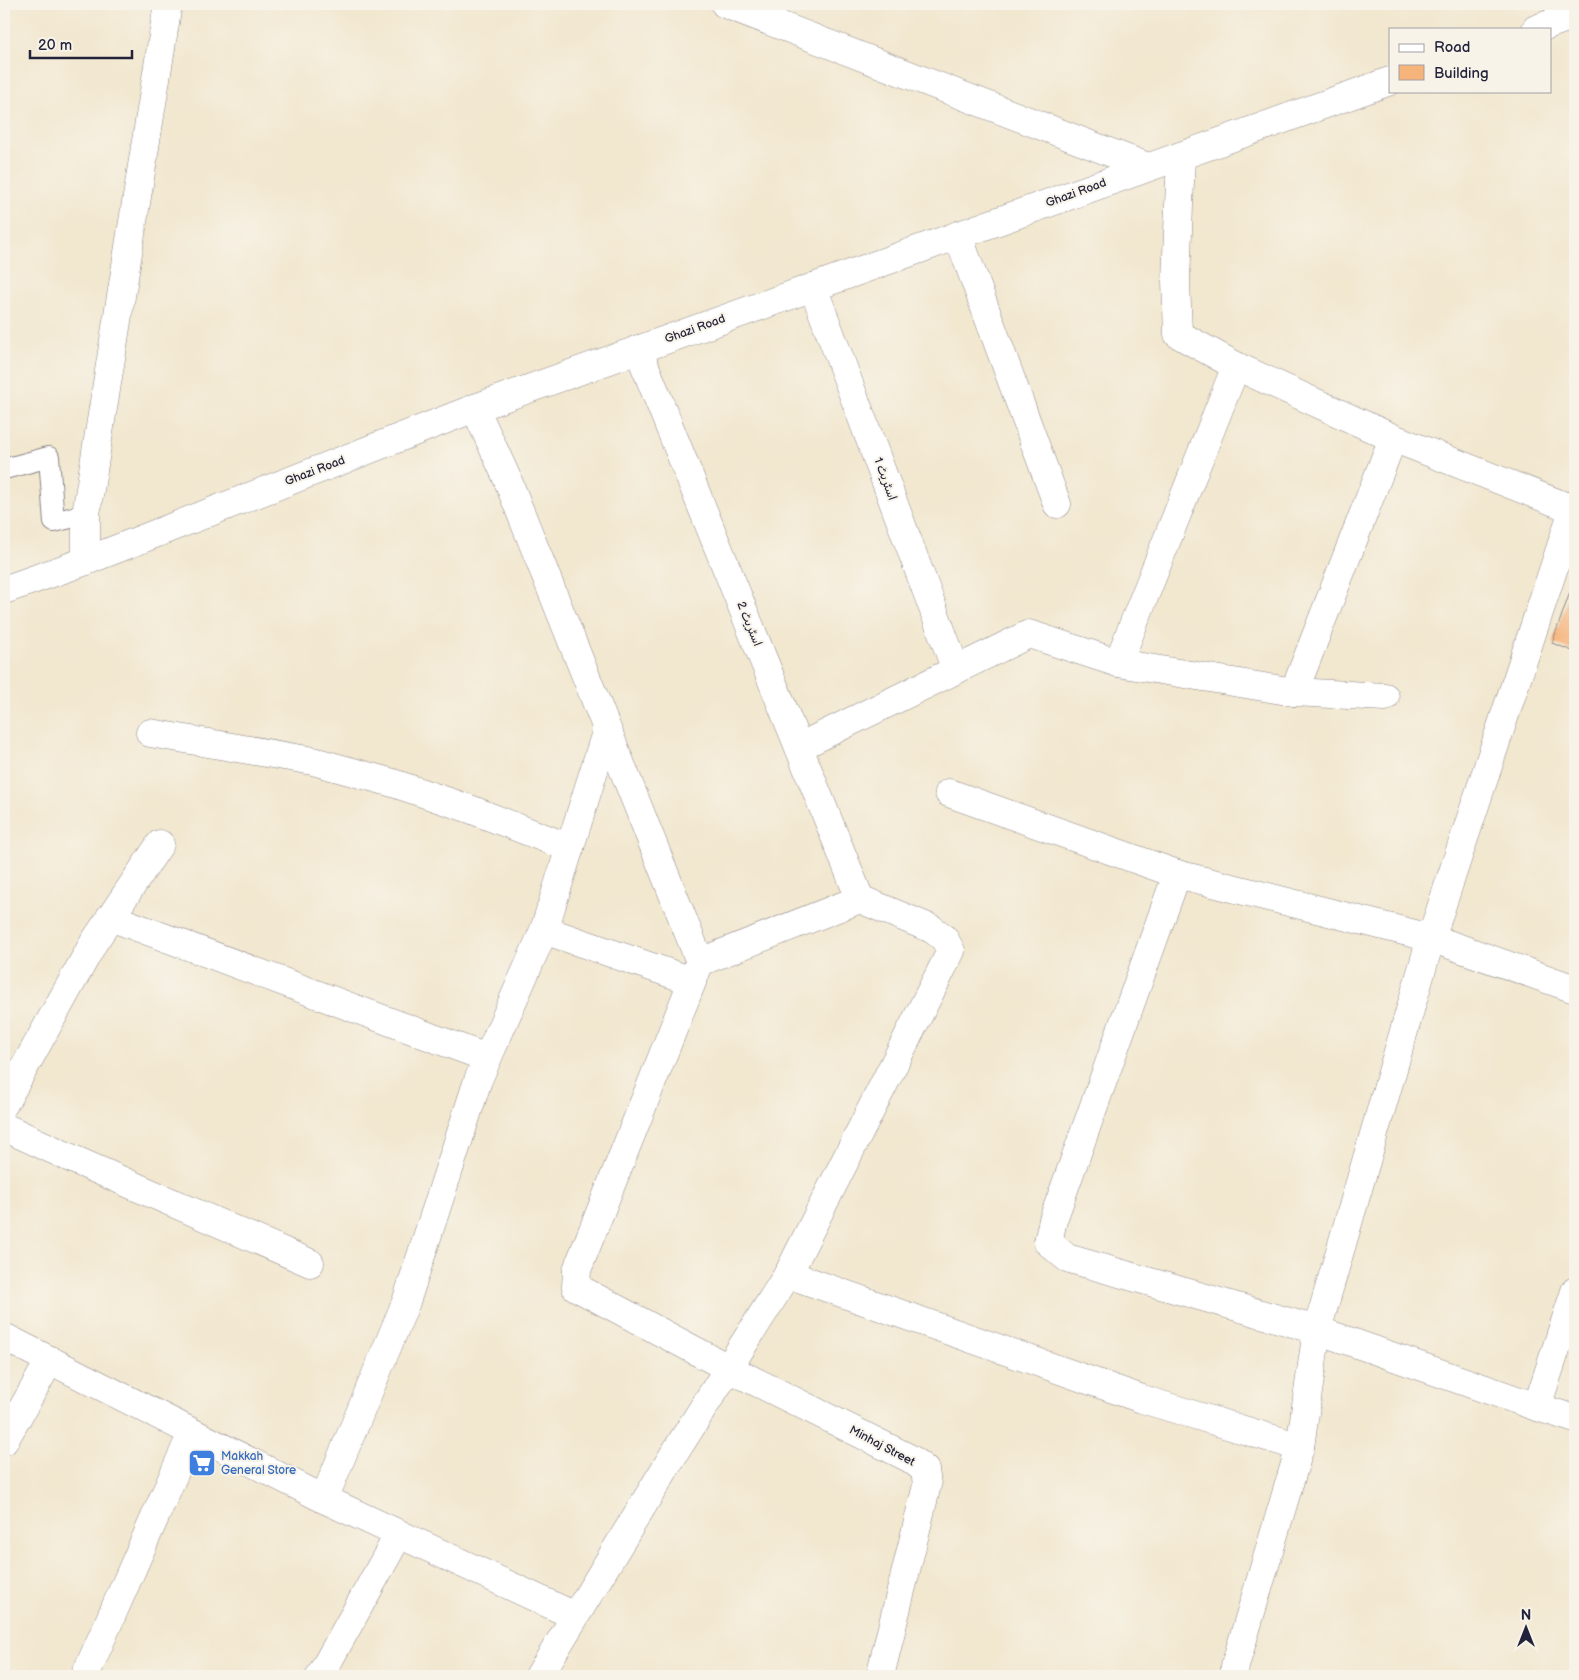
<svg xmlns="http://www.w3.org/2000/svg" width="1579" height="1680" font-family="'Balsamiq Sans','Playpen Sans Arabic',sans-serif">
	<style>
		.building { fill: #f6b37a }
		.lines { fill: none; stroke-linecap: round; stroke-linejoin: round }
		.lane-casing { stroke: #8a8485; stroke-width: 22 }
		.street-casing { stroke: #8a8485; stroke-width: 29 }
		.secondary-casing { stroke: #8a8485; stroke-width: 29 }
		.lane { stroke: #fff; stroke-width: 20 }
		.street { stroke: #fff; stroke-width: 28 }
		.secondary { stroke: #fff; stroke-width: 28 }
		.labels { text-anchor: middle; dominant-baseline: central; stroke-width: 4; stroke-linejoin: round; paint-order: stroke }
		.street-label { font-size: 12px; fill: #22223b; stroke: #f7f3e8 }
		.shop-label { font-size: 12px; fill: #366cbe; stroke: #f7f3e8; text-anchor: start }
	</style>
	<rect width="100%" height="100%" fill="#f7f3e8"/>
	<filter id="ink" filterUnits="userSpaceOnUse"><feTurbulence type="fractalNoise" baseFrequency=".02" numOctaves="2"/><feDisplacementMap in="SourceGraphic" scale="10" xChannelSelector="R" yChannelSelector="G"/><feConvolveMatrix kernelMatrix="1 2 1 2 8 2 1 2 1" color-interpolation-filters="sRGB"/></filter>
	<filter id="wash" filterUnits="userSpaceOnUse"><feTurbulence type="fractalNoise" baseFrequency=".0096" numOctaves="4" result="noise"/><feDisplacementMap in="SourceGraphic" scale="20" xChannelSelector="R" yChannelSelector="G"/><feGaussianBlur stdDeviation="1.12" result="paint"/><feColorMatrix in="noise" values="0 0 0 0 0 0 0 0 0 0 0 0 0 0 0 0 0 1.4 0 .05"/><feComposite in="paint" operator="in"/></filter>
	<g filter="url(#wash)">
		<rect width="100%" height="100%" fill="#f2e7cf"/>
		<g id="blocks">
			<polygon class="building" points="1575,578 1575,652 1552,643"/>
		</g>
	</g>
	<g filter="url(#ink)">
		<use href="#blocks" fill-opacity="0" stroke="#8a8485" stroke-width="1"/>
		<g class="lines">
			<g class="lane-casing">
				<g id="lane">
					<polyline points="1553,4 1575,13"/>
					<polyline points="4,469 49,457 54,522 86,514"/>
				</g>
			</g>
			<g class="street-casing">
				<g id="street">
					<polyline points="725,4 1148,167"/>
					<polyline points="1181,156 1176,281 1178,334 1236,366 1393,438 1575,510"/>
					<polyline points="958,235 1057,504"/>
					<polyline points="813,287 956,670"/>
					<polyline points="638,349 860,899"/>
					<polyline points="475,408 506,476 700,962 577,1270 576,1287 728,1368 911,1459 925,1470 927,1485 880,1676"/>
					<polyline points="86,561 86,514 168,4"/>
					<polyline points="1118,663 1236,366"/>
					<polyline points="1294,692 1393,438"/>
					<polyline points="607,729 544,930 692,981"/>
					<polyline points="150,733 313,761 393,783 470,809 570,848"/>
					<polyline points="799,747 1029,634 1118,663 1294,692 1385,697"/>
					<polyline points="949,793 1177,874 1431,938 1575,989"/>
					<polyline points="1177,874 1053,1220 1048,1242 1067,1258 1317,1330 1537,1407 1575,1419"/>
					<polyline points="110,917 487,1058"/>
					<polyline points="700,962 860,899 932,929 944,938 951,951 788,1274"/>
					<polyline points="4,1104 94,942 160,844"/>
					<polyline points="4,1127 75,1160 310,1263"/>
					<polyline points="4,1337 324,1499 575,1616"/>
					<polyline points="1537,1407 1575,1291"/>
					<polyline points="4,1441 50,1360"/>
					<polyline points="1300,1447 1317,1330 1431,938 1575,504"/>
					<polyline points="324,1499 406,1302 478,1080 544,930"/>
					<polyline points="85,1676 192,1433"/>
					<polyline points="320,1676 399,1534"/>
					<polyline points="539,1676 674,1454 788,1274 1142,1399 1300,1447 1235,1666 1234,1676"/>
				</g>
			</g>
			<g class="secondary-casing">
				<g id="secondary">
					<polyline points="1536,29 1575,15"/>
					<polyline points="4,590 86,561 475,408 1390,81"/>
				</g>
			</g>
			<use href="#lane" class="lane"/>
			<use href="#street" class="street"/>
			<use href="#secondary" class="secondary"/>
		</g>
	</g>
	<defs>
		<g id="supermarket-square" transform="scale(1.4375)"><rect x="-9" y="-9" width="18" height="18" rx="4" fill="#3f7fe0" stroke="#f7f3e8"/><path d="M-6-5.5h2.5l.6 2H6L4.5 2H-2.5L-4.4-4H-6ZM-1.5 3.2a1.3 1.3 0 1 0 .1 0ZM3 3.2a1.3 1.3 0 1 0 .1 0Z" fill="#fff"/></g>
	</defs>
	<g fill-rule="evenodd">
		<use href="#supermarket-square" x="202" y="1463"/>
	</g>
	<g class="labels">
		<g class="street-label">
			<text transform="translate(1076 193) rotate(-20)">Ghazi Road</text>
			<text transform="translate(695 329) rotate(-20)">Ghazi Road</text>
			<text transform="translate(315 471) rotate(-21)">Ghazi Road</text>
			<text transform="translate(885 479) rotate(70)">اسٹریٹ 1</text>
			<text transform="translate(749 624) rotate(68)">اسٹریٹ 2</text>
			<text transform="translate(882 1446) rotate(28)">Minhaj Street</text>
		</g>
		<g class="shop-label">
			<text x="221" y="1456">Makkah<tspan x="221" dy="14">General Store</tspan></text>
		</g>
	</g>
	<rect width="1579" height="1680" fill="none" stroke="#f7f3e8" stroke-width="20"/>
	<rect x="1389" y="28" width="162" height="65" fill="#f7f3e8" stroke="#a29fa3"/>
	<rect x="1399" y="44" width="25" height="8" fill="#ffffff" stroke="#a29fa3"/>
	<text x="1434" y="52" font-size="15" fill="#22223b">Road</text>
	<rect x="1399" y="65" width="25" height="15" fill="#f6b37a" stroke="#a29fa3"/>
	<text x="1434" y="78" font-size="15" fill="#22223b">Building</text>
	<g transform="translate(1526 1628)" stroke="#f7f3e8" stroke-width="4" paint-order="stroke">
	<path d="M0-4L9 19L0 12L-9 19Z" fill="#22223b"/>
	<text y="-8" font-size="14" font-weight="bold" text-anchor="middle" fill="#22223b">N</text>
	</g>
	<path d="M30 50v8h102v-8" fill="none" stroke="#22223b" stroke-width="2.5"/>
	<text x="38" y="50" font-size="15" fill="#22223b" stroke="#f7f3e8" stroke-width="4" paint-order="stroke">20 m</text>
</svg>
